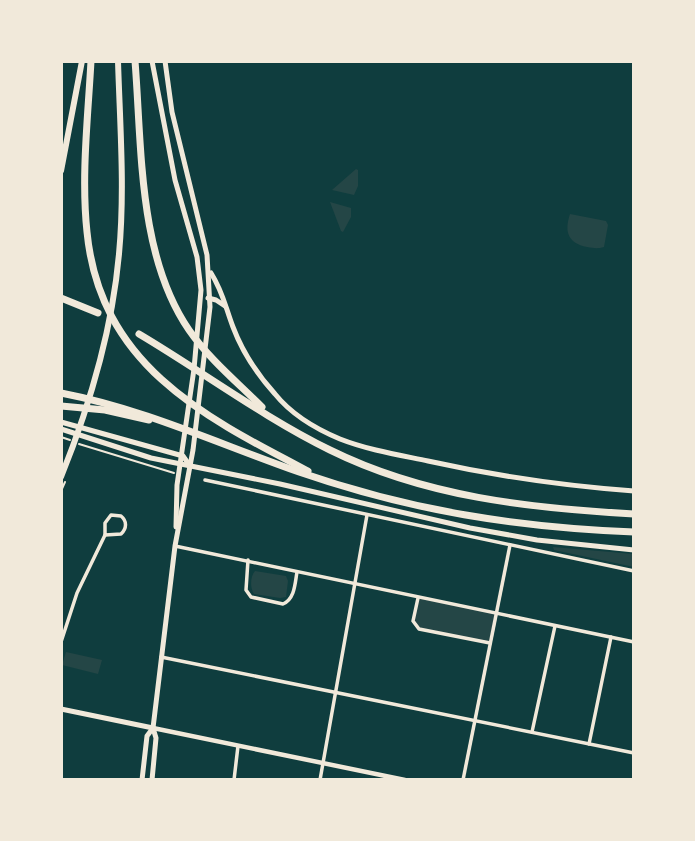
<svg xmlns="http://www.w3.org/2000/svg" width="695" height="841" font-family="'Public Sans',sans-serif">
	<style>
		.green { fill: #244646 }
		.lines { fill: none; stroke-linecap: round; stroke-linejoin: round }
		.path { stroke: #f1e9da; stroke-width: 2 }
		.minor { stroke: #f1e9da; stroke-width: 3.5 }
		.tertiary { stroke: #f1e9da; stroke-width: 4.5 }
		.secondary { stroke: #f1e9da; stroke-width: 5 }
		.trunk { stroke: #f1e9da; stroke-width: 6 }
		.motorway { stroke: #f1e9da; stroke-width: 7 }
	</style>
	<rect width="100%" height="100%" fill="#0f3d3e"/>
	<g class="green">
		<polygon points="356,169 358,170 358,186 354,195 332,190"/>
		<polygon points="330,202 351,208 351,217 343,232 341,231"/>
		<path d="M570,214L606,221L608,225L604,247C597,249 594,248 587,247C568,243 564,232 570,214Z"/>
		<polygon points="553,547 634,554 634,567 554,550"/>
		<path d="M255,571L286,576L288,581L286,597L280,598L254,594C250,588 250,577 255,571Z"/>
		<polygon points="418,598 496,614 490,643 419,629 413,621"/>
		<polygon points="66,652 102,660 98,674 62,665"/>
	</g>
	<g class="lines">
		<g class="path">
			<polyline points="61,437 70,440"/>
			<polyline points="79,444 174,473"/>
			<polyline points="61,491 65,482"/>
		</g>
		<g class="minor">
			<polyline points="205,480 634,571"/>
			<path d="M111,515L121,516C127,521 127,528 121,534L105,535V523Z"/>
			<polyline points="175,546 634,642"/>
			<path d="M248,560L246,590L251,597L283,604C295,599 295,583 297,572"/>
			<polyline points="418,598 413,621 419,629 490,643"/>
			<polyline points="61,642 77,593 105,535"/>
			<polyline points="161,657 634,753"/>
			<polyline points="532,732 555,626"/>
			<polyline points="589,744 611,637"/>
			<polyline points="234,780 238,746"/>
			<polyline points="320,780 367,515"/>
			<polyline points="463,780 510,545"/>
		</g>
		<polyline class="tertiary" points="153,728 405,780"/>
		<g class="secondary">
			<polyline points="152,61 175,180 197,257 201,290 194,369 177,485 176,527"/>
			<path d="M211,273C223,292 225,306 233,327C242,351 257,374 275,394C292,415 316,429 340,439C368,450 399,455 428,461C496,476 564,486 634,491"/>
			<polyline points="208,298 216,300 225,306"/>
			<polyline points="61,422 183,456 190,466"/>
			<polyline points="61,429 151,458 280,484 470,528 537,540 634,550"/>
			<polyline points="61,709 153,728"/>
			<polyline points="142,780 147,736 153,728"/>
			<polyline points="152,780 156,738 153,728 175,546 193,450 210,307 207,255 172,112 165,61"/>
		</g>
		<g class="trunk">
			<polyline points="61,171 82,61"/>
			<path d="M61,477C90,405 112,332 119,254C125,190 120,126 118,61"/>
		</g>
		<g class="motorway">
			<path d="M91,61C88,117 81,176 87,232C100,365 204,417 308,471"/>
			<path d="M135,61C142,148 138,256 189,330C209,359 237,382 262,407"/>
			<polyline points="61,298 98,313"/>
			<path d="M139,334C203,372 263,417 330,450C425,497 529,508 634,514"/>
			<path d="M61,393C144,409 219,444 299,472C412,511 515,527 634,532"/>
			<polyline points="61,406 105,410 149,420"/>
		</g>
	</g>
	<rect width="695" height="841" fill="none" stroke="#f1e9da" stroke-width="126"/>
</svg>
